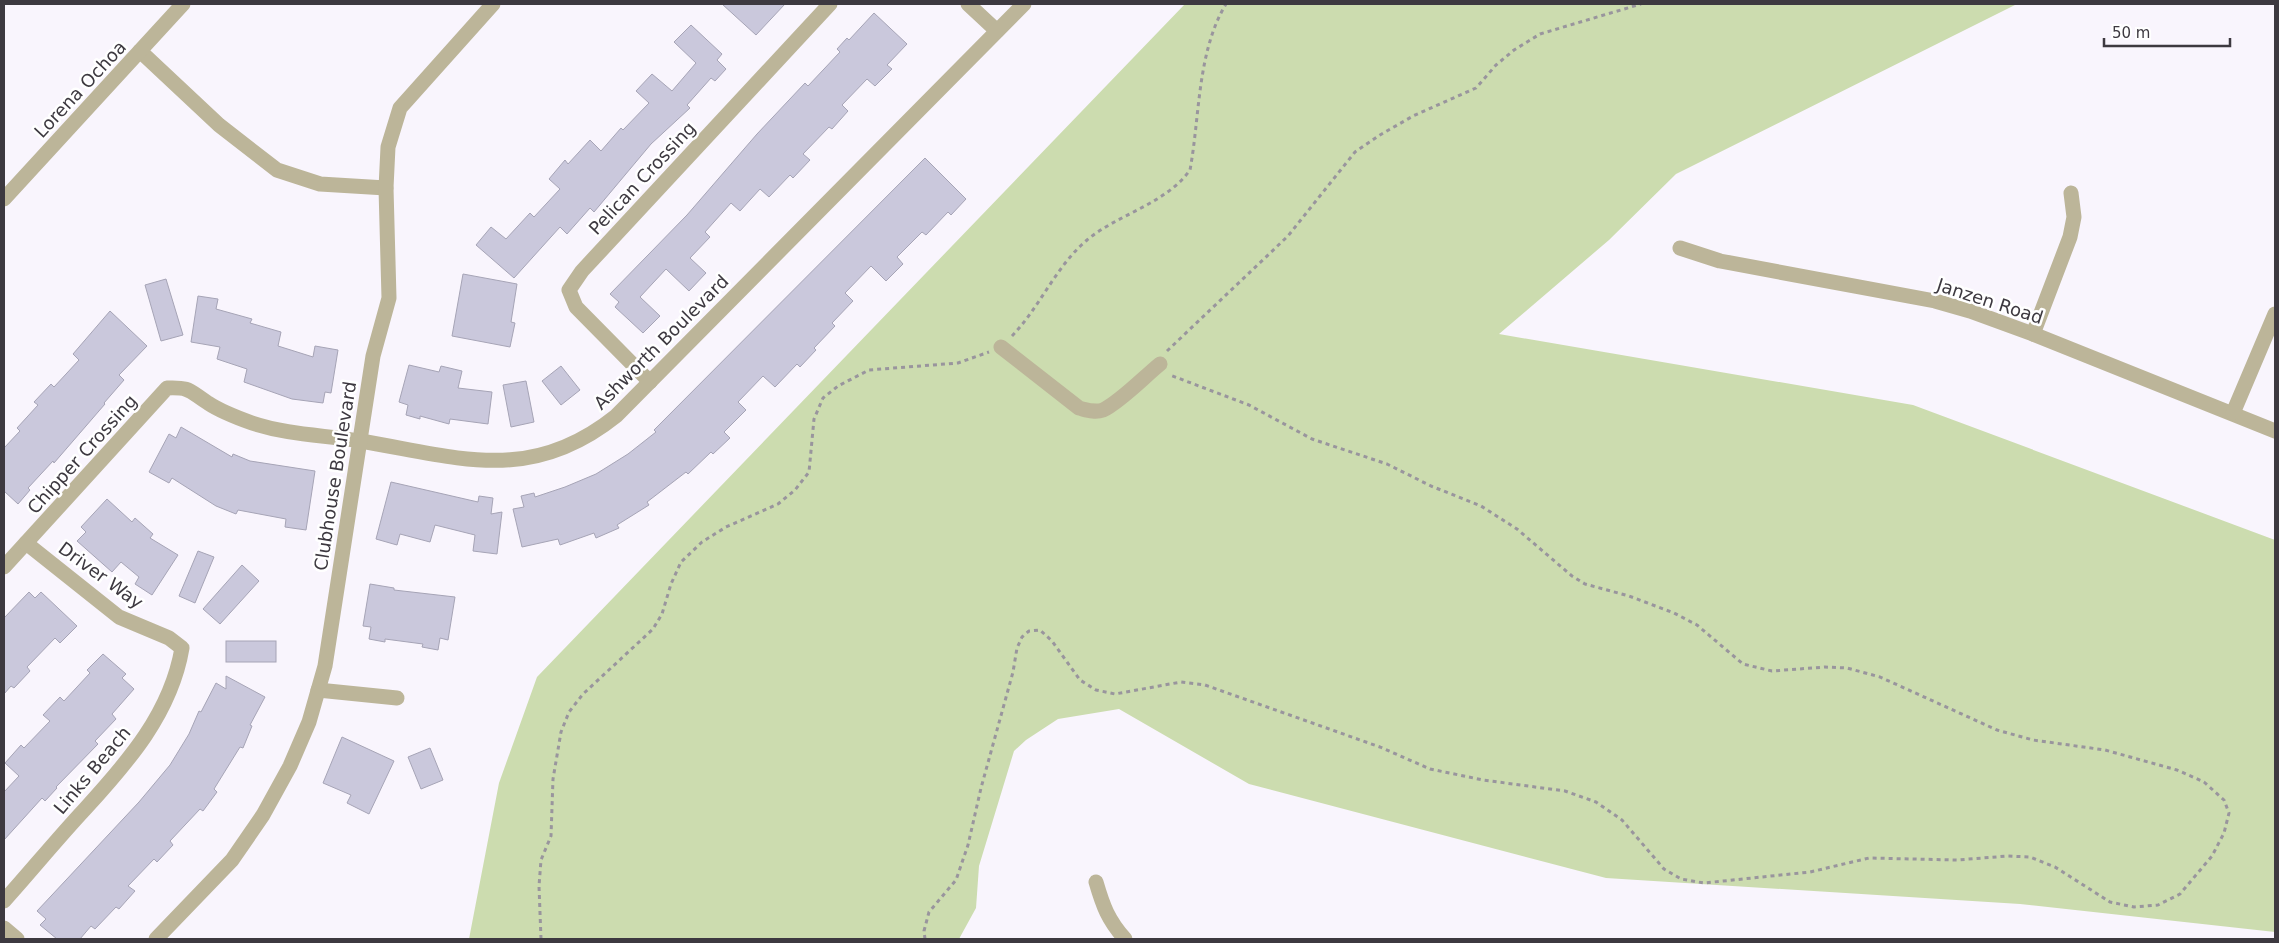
<svg xmlns="http://www.w3.org/2000/svg" width="2279" height="943" font-family="'DejaVu Sans',sans-serif">
	<style>
		.green { fill: #ccdcaf }
		.building { fill: #cac8dc; stroke: #a6a4b6 }
		.lines { fill: none; stroke-linecap: round; stroke-linejoin: round }
		.path { stroke: #99959d; stroke-width: 3; stroke-dasharray: 4 4; stroke-linecap: butt }
		.minor { stroke: #bcb599; stroke-width: 15 }
		.labels { text-anchor: middle; dominant-baseline: central; stroke-width: 5; stroke-linejoin: round; paint-order: stroke }
		.street-label { font-size: 18px; fill: #3d3940; stroke: #fff }
	</style>
	<rect width="100%" height="100%" fill="#f9f5fd"/>
	<polygon class="green" points="1185,4 2017,4 1676,174 1609,240 1499,334 1913,405 2275,540 2275,932 2020,904 1606,878 1249,784 1119,709 1058,719 1026,740 1014,751 979,866 976,908 959,939 469,939 499,783 537,677"/>
	<g class="building">
		<polygon points="722,4 785,4 756,35"/>
		<polygon points="874,13 907,44 887,65 892,69 875,86 867,79 842,105 848,111 832,129 829,127 803,154 810,160 793,178 790,175 769,197 760,189 740,211 731,203 705,232 710,237 690,258 706,273 689,291 666,269 640,297 660,316 643,333 615,307 619,302 610,294 687,215 757,134 805,83 808,86 840,52 837,49 847,38 849,40"/>
		<polygon points="691,25 722,54 717,60 726,69 715,81 711,78 687,105 690,108 651,144 594,212 590,208 567,234 560,227 514,278 476,245 491,227 506,239 530,213 534,217 560,189 549,179 565,160 568,164 590,140 601,151 621,128 623,130 649,103 636,91 652,74 672,91 696,63 674,42"/>
		<polygon points="925,158 966,199 951,215 948,212 926,235 922,232 897,257 903,264 886,281 871,266 845,293 853,301 832,323 835,326 814,348 816,350 800,367 797,364 775,387 763,376 738,402 746,410 724,432 730,438 713,454 711,452 688,474 686,472 647,502 649,505 617,525 619,528 596,538 594,533 560,545 558,539 522,547 513,509 524,507 521,496 534,493 535,497 565,487 596,474 628,454 656,432 654,430"/>
		<polygon points="463,274 517,284 511,322 515,323 510,347 452,336"/>
		<polygon points="166,279 183,335 161,341 145,285"/>
		<polygon points="198,296 218,299 216,309 252,319 250,323 281,332 278,346 313,357 315,346 338,350 331,393 325,392 323,403 292,399 244,382 247,369 217,359 220,347 191,342"/>
		<polygon points="110,311 147,346 119,375 124,380 104,403 105,404 54,463 53,461 28,488 30,490 18,504 4,491 4,448 20,431 17,428 38,405 34,402 51,384 54,387 79,360 73,354"/>
		<polygon points="409,365 439,372 441,366 462,371 458,388 492,392 488,424 450,419 449,424 420,416 420,419 406,415 408,405 399,402"/>
		<polygon points="561,366 580,390 561,405 542,381"/>
		<polygon points="526,381 534,422 511,427 503,385"/>
		<polygon points="181,427 232,457 233,454 250,461 315,471 306,530 285,527 286,519 238,510 236,514 216,506 172,478 169,483 149,472 169,434 176,438"/>
		<polygon points="391,482 478,502 479,496 493,498 491,514 502,512 497,554 473,551 475,535 435,525 430,542 400,534 397,545 376,539"/>
		<polygon points="107,499 132,522 135,518 153,534 150,538 178,555 152,595 135,584 139,577 121,562 112,572 77,541 86,532 81,527"/>
		<polygon points="198,551 214,557 195,603 179,596"/>
		<polygon points="242,565 259,581 220,624 203,609"/>
		<polygon points="370,584 394,588 394,590 455,597 448,640 440,638 438,650 422,647 423,644 385,639 385,642 369,639 371,627 363,626"/>
		<polygon points="29,592 35,598 41,592 77,626 60,643 55,638 27,667 30,671 14,688 11,686 4,694 4,618"/>
		<rect x="226" y="641" width="50" height="21"/>
		<polygon points="103,654 126,674 122,678 134,689 112,714 116,719 95,741 98,744 56,787 57,788 45,801 42,798 4,840 4,792 19,776 5,763 21,745 24,748 50,721 43,715 60,697 64,701 90,673 87,670"/>
		<polygon points="226,676 265,697 250,725 252,726 243,748 240,747 214,789 217,792 203,811 200,809 170,841 173,845 157,862 154,859 128,886 135,891 119,909 116,907 95,929 91,926 80,939 57,939 40,925 46,919 37,911 139,802 170,765 189,734 199,711 201,712 216,683 226,689"/>
		<polygon points="342,737 394,761 369,814 347,803 351,795 323,783"/>
		<polygon points="430,748 443,780 421,789 408,757"/>
	</g>
	<g class="lines">
		<g class="path">
			<path d="M1012,336C1040,307 1056,266 1087,240C1118,214 1166,204 1190,170C1200,116 1197,52 1226,4"/>
			<polyline points="1167,351 1288,236 1355,152 1380,135 1413,116 1476,88 1496,65 1514,50 1540,34 1641,4"/>
			<polyline points="541,939 539,886 541,860 551,836 553,779 561,732 569,712 583,694 653,629 662,614 671,584 681,562 702,542 726,527 778,504 795,490 809,472 814,419 823,398 838,386 869,370 958,363 989,352"/>
			<polyline points="925,939 924,931 929,912 956,880 968,845 981,788 1013,672 1017,648 1022,637 1029,631 1040,630 1052,641 1080,680 1096,690 1115,694 1181,682 1205,685 1380,747 1430,769 1483,780 1565,791 1596,802 1622,820 1664,869 1681,879 1704,883 1810,872 1869,858 1957,860 2008,856 2030,857 2055,867 2110,902 2134,907 2158,905 2180,894 2212,856 2224,833 2229,813 2224,800 2204,782 2177,770 2105,750 2033,740 1997,730 1880,677 1847,668 1825,667 1772,671 1743,664 1697,625 1674,613 1629,596 1585,584 1572,576 1517,529 1481,506 1431,486 1387,464 1312,439 1249,405 1170,375"/>
		</g>
		<g class="minor">
			<polyline points="968,4 997,31"/>
			<polyline points="140,51 219,125 277,170 320,184 386,188"/>
			<polyline points="4,199 183,4"/>
			<polyline points="1680,248 1720,261 1935,301 1970,311 2033,334 2275,431"/>
			<polyline points="2033,334 2070,237 2074,217 2071,193"/>
			<path d="M1001,347L1079,408C1087,410 1095,413 1103,410C1120,402 1144,377 1160,364"/>
			<polyline points="650,382 576,307 569,290 582,271 830,4"/>
			<polyline points="2233,413 2275,314"/>
			<path d="M4,567L167,388C191,387 189,391 208,403C220,411 238,418 252,423C288,435 324,435 360,441C458,457 530,485 616,416L1024,4"/>
			<polyline points="318,690 397,698"/>
			<path d="M1096,882C1103,906 1108,920 1125,939"/>
			<path d="M4,901C31,871 57,839 85,809C128,762 171,713 182,648L169,638L119,617L26,543"/>
			<polyline points="4,928 17,939"/>
			<polyline points="156,939 232,860 263,815 290,766 309,722 325,666 373,356 389,298 386,188 388,147 400,108 493,4"/>
		</g>
	</g>
	<g class="labels">
		<g class="street-label">
			<text transform="translate(80 89) rotate(-47)">Lorena Ochoa</text>
			<text transform="translate(642 178) rotate(-47)">Pelican Crossing</text>
			<text transform="translate(1990 301) rotate(18)">Janzen Road</text>
			<text transform="translate(661 342) rotate(-45)">Ashworth Boulevard</text>
			<text transform="translate(82 454) rotate(-48)">Chipper Crossing</text>
			<text transform="translate(335 476) rotate(-81)">Clubhouse Boulevard</text>
			<text transform="translate(101 575) rotate(36)">Driver Way</text>
			<text transform="translate(92 770) rotate(-50)">Links Beach</text>
		</g>
	</g>
	<rect width="2279" height="943" fill="none" stroke="#3d3940" stroke-width="10"/>
	<path d="M2104 38v8h126v-8" fill="none" stroke="#3d3940" stroke-width="2.5"/>
	<text x="2112" y="38" font-size="15" fill="#3d3940" stroke="#ffffff" stroke-width="4" paint-order="stroke">50 m</text>
</svg>
